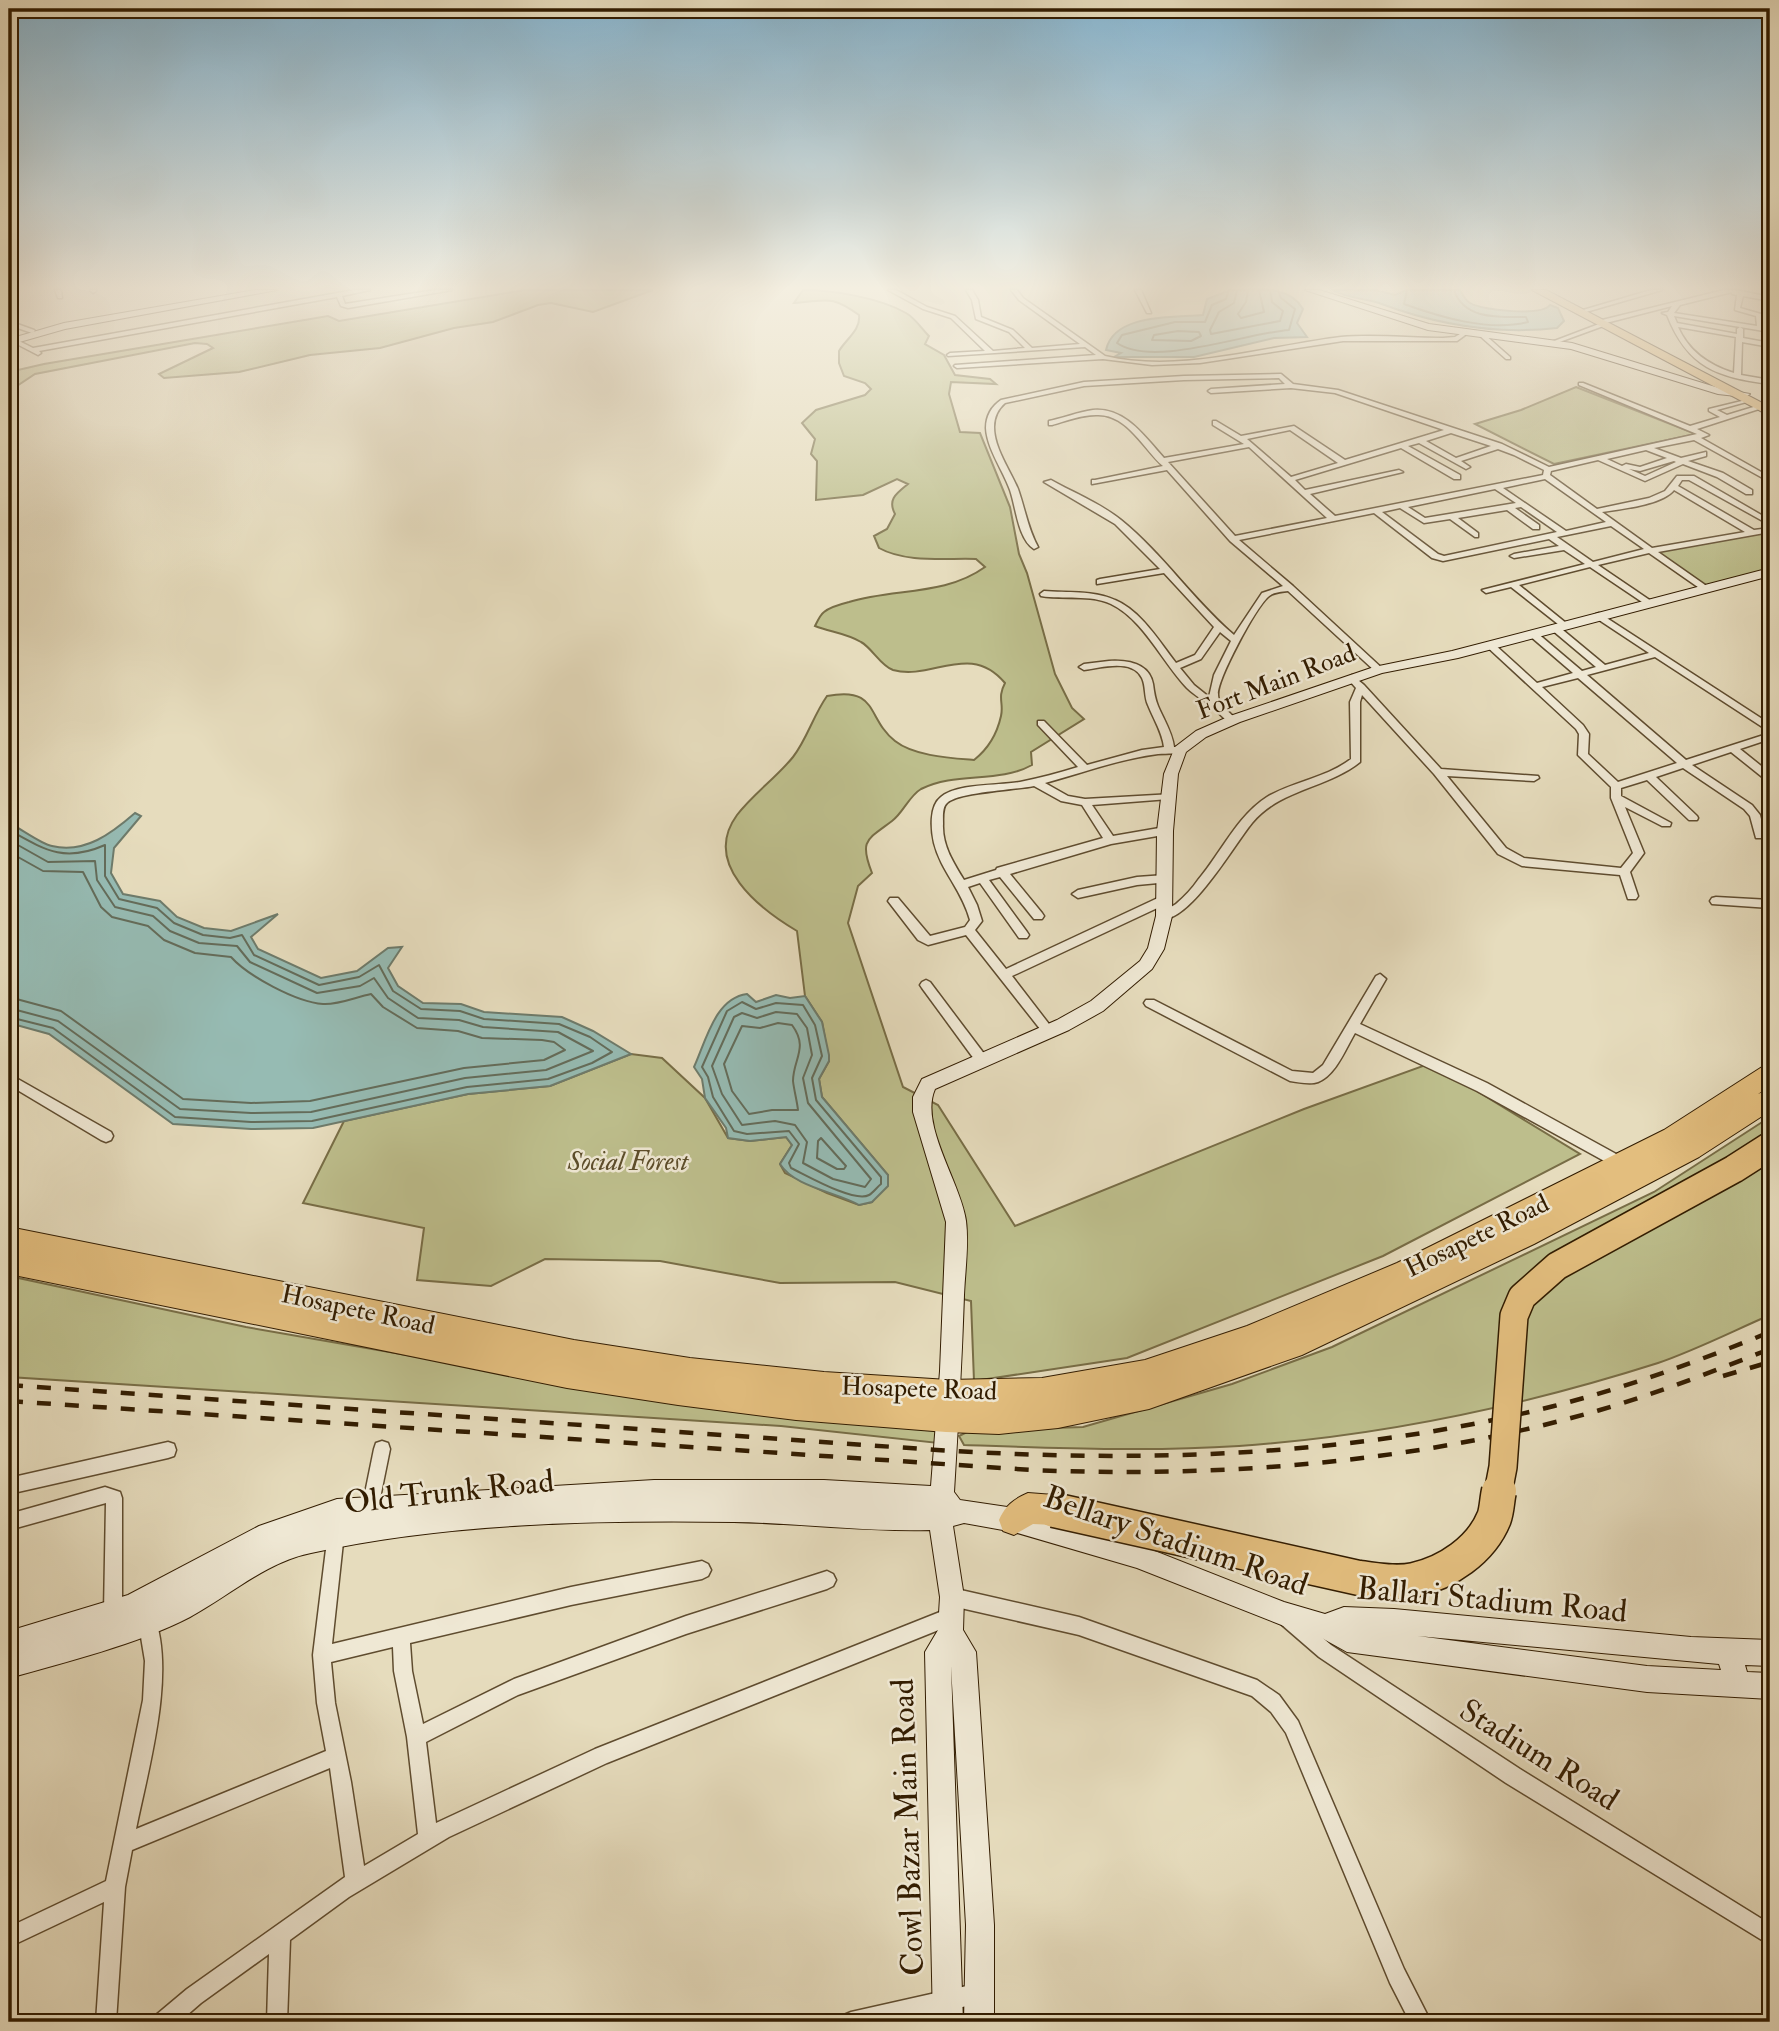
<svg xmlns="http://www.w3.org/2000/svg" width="1779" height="2031" font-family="'IM FELL Double Pica',serif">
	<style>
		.green { fill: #bdbe8c; stroke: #786d46; stroke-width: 2 }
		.water { fill: #96bbb3; stroke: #6e7b6b; stroke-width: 2 }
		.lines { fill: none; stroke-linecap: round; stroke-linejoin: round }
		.shore { stroke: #646c5a; stroke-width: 2 }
		.street-casing { stroke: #5f4c2f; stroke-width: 3 }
		.secondary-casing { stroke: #321c00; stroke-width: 2 }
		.highway-casing { stroke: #321c00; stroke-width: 2 }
		.street { fill: #efe8d4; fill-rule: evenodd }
		.secondary { fill: #efe8d4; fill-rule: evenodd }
		.highway { fill: #e3be7e; fill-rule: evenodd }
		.rail { stroke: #321c00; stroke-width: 4.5; stroke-dasharray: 14 14; stroke-linecap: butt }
		.highway-bridge-far1-casing { stroke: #321c00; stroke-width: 30; stroke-linecap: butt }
		.highway-bridge-casing { stroke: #321c00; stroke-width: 37; stroke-linecap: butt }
		.highway-bridge-far1 { stroke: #e3be7e; stroke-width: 27 }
		.highway-bridge { stroke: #e3be7e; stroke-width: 34 }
		.labels { text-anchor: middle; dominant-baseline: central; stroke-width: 5; stroke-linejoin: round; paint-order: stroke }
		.street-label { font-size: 26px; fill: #321c00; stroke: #efe8d4 }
		.park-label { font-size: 26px; font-style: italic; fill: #5c4d2a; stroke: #efe8d4 }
		.near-street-label { font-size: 32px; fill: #321c00; stroke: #efe8d4 }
	</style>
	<rect width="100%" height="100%" fill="#e6dcbd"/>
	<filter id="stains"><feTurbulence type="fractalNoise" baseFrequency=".00286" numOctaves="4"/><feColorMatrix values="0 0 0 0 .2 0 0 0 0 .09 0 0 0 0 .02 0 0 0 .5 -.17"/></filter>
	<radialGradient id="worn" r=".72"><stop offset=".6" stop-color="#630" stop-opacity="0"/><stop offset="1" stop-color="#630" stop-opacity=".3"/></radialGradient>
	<g class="green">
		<polygon points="525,290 653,290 593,312 551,303 538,305 493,322 454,328 380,348 310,355 239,372 164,378 159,374 213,348 207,344 195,343 35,374 17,386 9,398 9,372 44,364 328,316 339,321"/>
		<path d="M803,290C833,290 880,298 906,313C915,318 922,329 929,336L925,344L944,355L955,375L990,379L996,384L951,382L949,394L960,432L980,433L1010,507L1019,554L1027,573L1055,674L1072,708L1084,719L1031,752L1032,765C998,784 956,771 921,789C909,796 903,813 892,821C867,840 859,840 872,873L858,886L848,923L903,1087L938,1105L1015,1226L1304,1109L1431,1063L1580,1154L1383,1256L1127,1358L974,1381L971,1301L895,1282L780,1283L660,1261L545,1259L491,1286L417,1280L424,1228L303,1203L344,1121L468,1094L550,1086L631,1054L662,1058L705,1098L728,1138L750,1141L786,1137L792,1145L780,1164L785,1173L827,1193L859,1205L872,1202L888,1175L822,1097L819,1079L829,1061L822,1022L805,996L797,931C760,909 701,864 737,815C753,794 776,778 793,757C807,739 813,716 827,696C879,686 866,718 895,741C914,756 950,758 974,760C988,749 997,734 1001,716C1004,703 997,698 1005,683C970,641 932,681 893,670C881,666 872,648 861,642C846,633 830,632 815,626C817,622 820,615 824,612C830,607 841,604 849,602C894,588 945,596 985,567L976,559C945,558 906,563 879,548L874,536L887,529L895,514C887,499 897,493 908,484L897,479L863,495L816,500L817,461L811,454L815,439L802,423L816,410L865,395L871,389L865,383L844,376L839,363V351C846,339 861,330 859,315C830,294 827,301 794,303Z"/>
		<polygon points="1576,387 1696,434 1554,464 1475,424 1521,410"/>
		<polygon points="1770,529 1770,571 1705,587 1654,551"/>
		<path d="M1770,1117V1315C1733,1331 1696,1350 1658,1363C1523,1406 1380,1436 1239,1446C1147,1452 1055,1448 964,1445L959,1436L969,1431L1083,1427L1232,1384L1332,1347L1654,1192Z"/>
		<polygon points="9,1276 246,1327 735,1412 937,1423 938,1443 781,1426 9,1377"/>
	</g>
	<g class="water">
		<path d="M1231,290C1256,290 1289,284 1303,309L1297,323L1307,337L1274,338L1194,357H1114L1121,353L1106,350C1114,313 1174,318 1203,315L1207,299Z"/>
		<path d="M1333,290H1375L1395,295L1407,290H1460C1463,295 1465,300 1470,303C1484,311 1542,316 1550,305L1558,308L1564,321L1557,328C1495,335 1437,325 1379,303C1364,298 1345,298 1333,290Z"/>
		<path d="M135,813L141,816L114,848L111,873L123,894L160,901L177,917L204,928L231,931L278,914L251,937L258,949L321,978L357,971L388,948L402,947L388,968L398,986L423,1003L461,1004L484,1012L562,1017L593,1031L631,1054L550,1086L468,1094L313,1128L251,1129L173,1124L49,1034L9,1023V823C20,828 41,844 52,846C85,854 112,833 135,813Z"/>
		<path d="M747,994L756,1002L776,995L790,998L805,996L822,1022L829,1055V1061L819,1079L822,1097L888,1175V1186L872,1202L859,1205C837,1192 794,1187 780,1164L792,1145L786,1137L750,1141L728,1138L726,1128L705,1098L702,1079L694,1067C706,1041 715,998 747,994Z"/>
	</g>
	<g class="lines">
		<g class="shore">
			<path d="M1229,290L1226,299L1212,305L1205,322H1175L1122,335L1117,343C1153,368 1246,333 1289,330L1295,309L1281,298L1278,290"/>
			<polyline points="1237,290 1234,303 1219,312 1210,330 1211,334 1280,321 1283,311 1272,302 1270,290"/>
			<polyline points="1248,290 1246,302 1238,314 1241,318 1264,312 1259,290"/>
			<path d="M1407,290L1404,304C1440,317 1489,332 1528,322L1526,317C1499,317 1464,320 1454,290"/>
			<polygon points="1178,331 1199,332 1201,336 1191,341 1152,340 1154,335"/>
			<path d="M9,830C45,850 64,863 105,845V876L119,899L157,908L174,923L203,935L230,938L242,935L254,955L319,985L359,977L379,965L393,991L421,1009L460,1011L484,1019L559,1024L590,1037L612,1052L592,1063L548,1079L467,1087L312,1121L251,1122L175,1117L53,1028L9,1017"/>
			<polyline points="9,840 48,862 95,861 97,880 115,907 153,916 170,931 199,943 237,946 250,962 317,993 360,986 374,978 388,998 418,1018 459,1020 483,1027 558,1032 593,1051 546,1070 465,1078 311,1112 251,1113 180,1109 58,1021 9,1008"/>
			<path d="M9,852L43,871L83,872L101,907L112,917L148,926L164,940L195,953L231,957C248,976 296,1002 323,1004C338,1005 356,997 371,994L383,1007L417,1028L458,1031L482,1038L542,1040L554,1042L565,1050L544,1060L464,1068L310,1101L251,1103L183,1099L61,1011L9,997"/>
			<path d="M742,1002L756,1009L776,1003L803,1005L815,1025L822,1056L812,1078L816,1100L881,1177V1184C877,1187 873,1193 869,1195C854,1203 806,1175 791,1168L789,1163L799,1144L789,1131L747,1134L734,1131L713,1097L708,1077L702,1067L727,1011Z"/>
			<polygon points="776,1012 797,1014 807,1028 812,1055 803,1078 808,1103 871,1179 865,1187 833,1179 803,1163 807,1142 795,1125 775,1121 742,1125 722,1094 712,1066 734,1017 742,1013 757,1018"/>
			<path d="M778,1023L792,1025C809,1048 793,1059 793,1081C794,1090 797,1101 798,1110H772L749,1114L732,1091L724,1064L742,1026L760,1028Z"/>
			<polygon points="821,1138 846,1166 844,1169 837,1169 817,1158 818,1141"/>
		</g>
		<g class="street-casing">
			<g id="street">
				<polygon points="55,290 61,290 62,298 58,298"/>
				<polygon points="90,290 96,290 96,291 93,293"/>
				<polygon points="354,290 370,290 342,296 345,304 435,290 452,290 348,308 341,306 337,297 39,351 41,353 38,355 9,340 9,336 33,348"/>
				<path d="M888,290H896L927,307L955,316L993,351L1025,348L1009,332L976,319L972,300L966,290H972L978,300L981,317L1013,330L1032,348L1080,344L1019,300L1011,290H1017L1023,298L1105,356C1180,374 1266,346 1341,337C1374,334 1410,338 1443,338L1455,337L1465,331L1468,333L1457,341H1343L1200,363L1152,365L1103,359L957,368L954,366L955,365L1096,355L1085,347L948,356L947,355L950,353L985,351L951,318L923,309Z"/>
				<polygon points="1135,290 1141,290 1151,313 1147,313"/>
				<polygon points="1651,290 1662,290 1586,312 1583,310"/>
				<path d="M1724,290H1736L1770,297V301L1743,296L1740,308L1761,314L1763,327L1770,328V332L1674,316L1677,323L1737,334V329L1740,327L1743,329V338L1770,343V347L1742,342L1741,375L1770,380V384C1717,377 1688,368 1667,315L1662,313L1668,312L1672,306L1606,323V325L1554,344L1549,343L1599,324L1598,321ZM1732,292V294L1737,295L1735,310L1756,316L1757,326L1674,313L1680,305ZM1678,327L1736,337L1734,373C1709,365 1689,352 1678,327Z"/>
				<polygon points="9,321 34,330 35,331 32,333 9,325"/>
				<polygon points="1480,334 1484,334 1510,357 1510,359 1506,359 1480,336"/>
				<path d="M1281,374L1293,384L1338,390L1502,444L1549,467L1697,434L1579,385V383H1583L1690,426L1720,417L1709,411V409L1750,399V401L1717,410L1727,415L1760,405L1764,407L1762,408L1697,429L1709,435L1701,438L1770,477V482L1694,440L1654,448L1681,458L1706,452V456L1688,461L1723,473L1752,490V494H1746L1717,477L1683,464L1645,481L1598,460L1551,471L1550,475L1597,509L1649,498L1665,491L1677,476H1694L1770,520V525L1689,480H1682L1678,486L1754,530L1770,528V532L1658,552L1708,587L1709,589L1705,592L1649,553L1598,565L1651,601L1652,603L1648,606L1590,567L1519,585L1566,623L1567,625L1563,628L1511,587L1486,593L1482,590L1585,564L1564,550L1514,558L1510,556L1514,554L1559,546L1549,539L1443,561L1432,558L1374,513L1239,540L1293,586L1384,670L1382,672H1376L1288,591C1281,592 1273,592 1268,597C1255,609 1218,678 1218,694C1218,706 1230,712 1237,720L1232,723L1229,722C1223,718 1218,712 1213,707C1204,700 1195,696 1187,688C1163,663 1143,619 1111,604C1090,594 1063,600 1041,596L1040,594L1044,591C1067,593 1093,590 1115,600C1141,611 1159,641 1176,663L1195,655L1214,627L1164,573L1097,584V580L1100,579L1160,569L1115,524L1044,482L1051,480C1074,493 1100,503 1121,520C1163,554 1193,600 1234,635L1262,593L1283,586L1230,541L1167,470L1092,484V480H1095L1163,466C1144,450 1127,413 1096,415C1081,415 1066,421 1052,425H1049V421C1064,418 1078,412 1093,410C1125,407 1145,437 1164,458L1244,444L1213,425V421H1216L1241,436L1294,426L1345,460L1444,430L1335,393L1291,388L1211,393L1208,391L1211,389L1285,384L1279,378L1184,380L1084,386L1005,403C998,409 994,417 994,427C994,448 1010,470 1018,489C1025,509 1028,529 1038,547L1034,549C1018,539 1016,507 1010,490C1003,470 987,449 986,428C986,416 992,406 1001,400L1084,382L1184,376ZM1290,430L1338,463L1291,477L1247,439ZM1451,433L1491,446L1456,458L1426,441ZM1419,443L1466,469L1470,467L1461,461L1498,449L1514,455L1544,470L1543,475L1538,476L1335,516L1310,494L1403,472L1399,470L1305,490L1295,480L1401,448L1454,479H1460V475L1408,446ZM1249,447L1327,518L1235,536L1168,462ZM1646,450L1667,458L1640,467L1626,464L1622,466L1607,459ZM1674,461L1676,462L1645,476L1629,469L1640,471ZM1545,479L1606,522L1566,531L1503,488ZM1495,489L1516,503L1425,518L1408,507ZM1674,490L1745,532L1652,548L1602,512C1621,509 1662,505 1674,490ZM1521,507L1557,532L1444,556L1438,554L1382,512L1400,508L1424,523L1450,519L1475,537H1478V533L1458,518L1507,510L1533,529H1539V525L1515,508ZM1611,526L1644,549L1593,562L1557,537ZM1220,632L1231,641L1214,675L1209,697L1194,685L1180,668L1201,659Z"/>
				<path d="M1599,613L1770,724V731L1767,730L1655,657L1587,675L1686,760L1770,733V739L1740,749L1770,773V781L1766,780L1731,752L1692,765L1752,805L1760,815L1765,835L1764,838H1756L1750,816L1744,809L1683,768L1656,777L1697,816L1698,818L1697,820H1689L1647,780L1621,788V796L1671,823L1670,826H1662L1625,807L1644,853L1630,872L1638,896L1636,899H1628L1620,875L1522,866L1498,854L1434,774L1362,695L1360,702V762C1326,789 1280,789 1252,823C1234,845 1189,924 1160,919L1158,916C1163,911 1170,908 1176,904C1184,897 1192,889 1198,880C1221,853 1237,816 1267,797C1294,781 1326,778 1351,759L1350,702L1356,688L1347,678L1352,675L1364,685L1441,769L1538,776L1539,778L1534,781L1447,776L1506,848L1524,858L1621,868L1633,853L1611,798V787L1578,755L1579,734L1576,729L1485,645L1487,643H1493L1537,683L1573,673L1530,636V632H1536L1582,671L1596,667L1552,630V626H1558L1605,665L1649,653L1596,618V614ZM1578,678L1677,763L1618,782L1588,754L1589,734L1583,725L1542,687Z"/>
				<path d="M1109,661C1127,660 1149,663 1153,684C1154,692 1155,699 1158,706C1164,720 1172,732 1174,747H1180L1185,750C1178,755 1168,753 1158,754C1119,759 1082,773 1045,783L1068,796L1085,799L1173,794L1174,796L1169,799L1092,805L1113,836L1165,827L1170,831L1169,834L1111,844L1010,874L1042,913L1044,916L1042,919H1034L1000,877L989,880L1027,932L1029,935L1027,938H1019L980,883L968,887L977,905L982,921L975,930L1006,969L1160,897L1164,896L1170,900L1168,903L1012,976L1052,1028L1054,1031L1052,1034H1044L966,935L928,945L918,940L888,901L890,898H898L930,936L965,927L970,920C962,890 941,871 934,843C931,830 929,806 941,797C958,783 998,786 1020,782C1040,778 1059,773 1078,767L1038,725V721H1044L1087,765L1142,750L1164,747C1162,732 1154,720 1148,705C1144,697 1146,686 1142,678C1132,658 1100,668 1084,670L1079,667L1084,664ZM1034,786L1061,801L1082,805L1103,838L997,868L996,870L964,880C953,862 942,845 943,824C943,817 942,807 947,803C959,792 1015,790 1034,786Z"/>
				<polygon points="1165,875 1169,876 1171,879 1169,882 1137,885 1078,898 1072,894 1078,890 1137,877"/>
				<polygon points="1716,897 1770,900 1770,908 1712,904 1710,901 1712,898"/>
				<path d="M1380,974L1386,979L1360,1024L1487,1083L1627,1160L1629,1164L1627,1168L1622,1170L1617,1168L1477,1091L1355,1033C1346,1048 1336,1075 1318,1082C1310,1085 1298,1082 1290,1081L1146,1006L1144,1003L1146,1000H1154L1292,1071L1313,1073L1323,1065L1376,976Z"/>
				<polygon points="926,980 930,982 985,1055 987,1059 985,1063 977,1063 922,988 920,985 922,982"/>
				<polygon points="9,1074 111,1132 113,1136 111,1140 106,1142 101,1140 9,1085"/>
				<polygon points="382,1441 388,1443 390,1449 378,1508 376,1514 370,1516 364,1514 362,1508 374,1449 376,1443"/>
				<polygon points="168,1442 174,1444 176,1450 174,1456 168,1458 9,1494 9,1478"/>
				<polygon points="105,1487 120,1492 122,1498 122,1612 119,1618 113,1621 107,1618 104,1612 106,1503 9,1530 9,1514"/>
				<path d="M336,1525L342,1527L344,1533L332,1644L571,1587L702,1561L708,1564L711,1570L708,1576L702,1579L571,1605L410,1643L412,1671L423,1724L514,1679L686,1616L827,1571L833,1574L836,1580L833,1586L827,1589L686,1634L518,1695L426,1742L436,1823L595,1749L950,1608L956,1611L959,1617L956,1623L607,1763L449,1837L349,1897L290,1940L287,2022H267L269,1954L201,2003L179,2022H153L156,2015L187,1989L345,1877L330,1768L132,1850L125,1887L116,2022H96L104,1902L9,1947V1927L106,1881L143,1700L145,1661L138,1619L141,1613L147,1610L153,1613C177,1671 148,1769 136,1829L326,1751L317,1703L313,1655L328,1533L330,1527ZM393,1647L394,1671L407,1737L418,1834L364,1866L351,1782L335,1703L331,1662Z"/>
				<polygon points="952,1588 1079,1617 1257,1680 1279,1695 1298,1721 1404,1969 1431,2022 1410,2022 1390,1983 1286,1733 1271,1712 1252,1696 1079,1635 952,1606 946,1603 943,1597 946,1591"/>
				<polygon points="1288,1610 1294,1613 1331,1645 1520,1769 1770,1924 1770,1945 1506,1783 1319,1657 1282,1625 1279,1619 1282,1613"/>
				<polygon points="980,1983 987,1986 990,1993 987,2000 980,2003 896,2022 841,2022 844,2015 851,2012"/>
			</g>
		</g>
		<g class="secondary-casing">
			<g id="secondary">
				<polygon points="255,290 277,290 65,329 9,345 9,339 64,323"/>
				<polygon points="1305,290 1319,290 1429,324 1572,343 1722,389 1750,394 1745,397 1718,394 1571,349 1428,330"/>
				<path d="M1770,568V576L1458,658L1382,673L1240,722L1206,737L1186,752L1178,774L1173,831L1172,916L1164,949L1152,969L1103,1011L1069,1030L935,1089C919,1125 961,1183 966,1221C969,1245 965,1271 964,1295C962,1361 958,1426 954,1492L960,1500L1014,1508L1137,1544L1284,1602L1325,1614L1344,1607L1394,1609L1691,1637L1770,1640V1666L1745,1665L1747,1672L1770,1673V1699L1647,1692L1347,1652L1320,1637L1284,1626L1137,1568L1014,1532L964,1523L953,1526L964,1597L963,1630L976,1652L994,1925V2022H964L966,1925L951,1666L963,2022H933L925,1652L938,1630L940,1597L930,1530C864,1532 799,1523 734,1522C597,1520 445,1523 311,1553C266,1562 229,1596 190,1617C138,1644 66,1662 9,1678V1631L128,1595L259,1526L337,1499L654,1480H824L931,1486L940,1371L946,1222L913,1112V1097L922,1079L1057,1020L1091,1001L1140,961L1148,948L1156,916L1157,831L1164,774L1175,747L1196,731L1230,716L1374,667L1452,651ZM1418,1636L1719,1664L1721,1670L1647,1666Z"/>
			</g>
		</g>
		<g class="highway-casing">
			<g id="highway">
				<polygon points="1532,290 1546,290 1770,407 1770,416"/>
				<polygon points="1770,1065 1770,1086 1758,1094 1770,1089 1770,1111 1699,1157 1534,1244 1302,1355 1149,1409 1058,1428 999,1434 946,1432 796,1420 678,1405 567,1388 9,1274 9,1227 574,1340 690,1358 824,1372 948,1380 1042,1378 1145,1360 1247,1326 1397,1263 1664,1130 1762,1067"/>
				<path d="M1028,1493L1054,1495L1065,1499L1069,1510L1065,1521L1054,1525L1033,1524L1014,1535L1003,1531L999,1520C1005,1506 1014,1499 1028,1493Z"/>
			</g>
		</g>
		<use href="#street" class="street"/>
		<use href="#secondary" class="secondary"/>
		<use href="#highway" class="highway"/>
		<g class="rail">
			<polyline points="1723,1376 1770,1362"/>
			<path d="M9,1385L937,1450C1145,1463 1351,1457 1554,1406C1628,1387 1699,1361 1770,1332"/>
			<path d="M9,1401L1032,1470C1222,1478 1417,1463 1600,1410C1658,1393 1714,1371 1770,1349"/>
		</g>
		<g class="highway-bridge-far1-casing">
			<polyline id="highway-bridge-far1" points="1498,1493 1503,1467 1514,1316 1522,1297 1557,1266 1734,1169 1770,1146"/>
		</g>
		<g class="highway-bridge-casing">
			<path id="highway-bridge" d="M1054,1510L1359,1578C1377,1580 1396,1584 1414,1580C1447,1573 1481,1550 1494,1518C1497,1510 1497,1499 1499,1491"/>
		</g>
		<use href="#highway-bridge-far1" class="highway-bridge-far1"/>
		<use href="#highway-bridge" class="highway-bridge"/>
	</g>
	<linearGradient id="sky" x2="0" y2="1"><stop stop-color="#87b7d3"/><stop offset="0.5" stop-color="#f4efe1"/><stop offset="1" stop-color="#f4efe1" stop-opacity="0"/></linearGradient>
	<rect width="1779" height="575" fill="url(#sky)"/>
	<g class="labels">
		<g class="street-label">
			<text transform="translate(1276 682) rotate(-21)">Fort Main Road</text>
			<text transform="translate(1477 1236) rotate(-26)">Hosapete Road</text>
			<text transform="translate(358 1310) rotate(12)">Hosapete Road</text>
			<text transform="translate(919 1389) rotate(2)">Hosapete Road</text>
		</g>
		<g class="park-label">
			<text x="628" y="1162">Social Forest</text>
		</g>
		<g class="near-street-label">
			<text transform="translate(449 1492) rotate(-6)">Old Trunk Road</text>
			<text transform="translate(1176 1541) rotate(19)">Bellary Stadium Road</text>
			<text transform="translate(1492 1600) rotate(5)">Ballari Stadium Road</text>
			<text transform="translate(1539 1755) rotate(32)">Stadium Road</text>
			<text transform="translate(908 1827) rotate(-92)">Cowl Bazar Main Road</text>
		</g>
	</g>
	<rect width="1779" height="2031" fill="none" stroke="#e6dcbd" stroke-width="35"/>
	<rect x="10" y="10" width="1758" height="2010" fill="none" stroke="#321c00" stroke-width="3.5"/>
	<rect x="18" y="18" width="1744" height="1996" fill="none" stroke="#321c00" stroke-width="2"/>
	<rect width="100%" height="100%" filter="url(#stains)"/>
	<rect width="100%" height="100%" fill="url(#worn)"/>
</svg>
